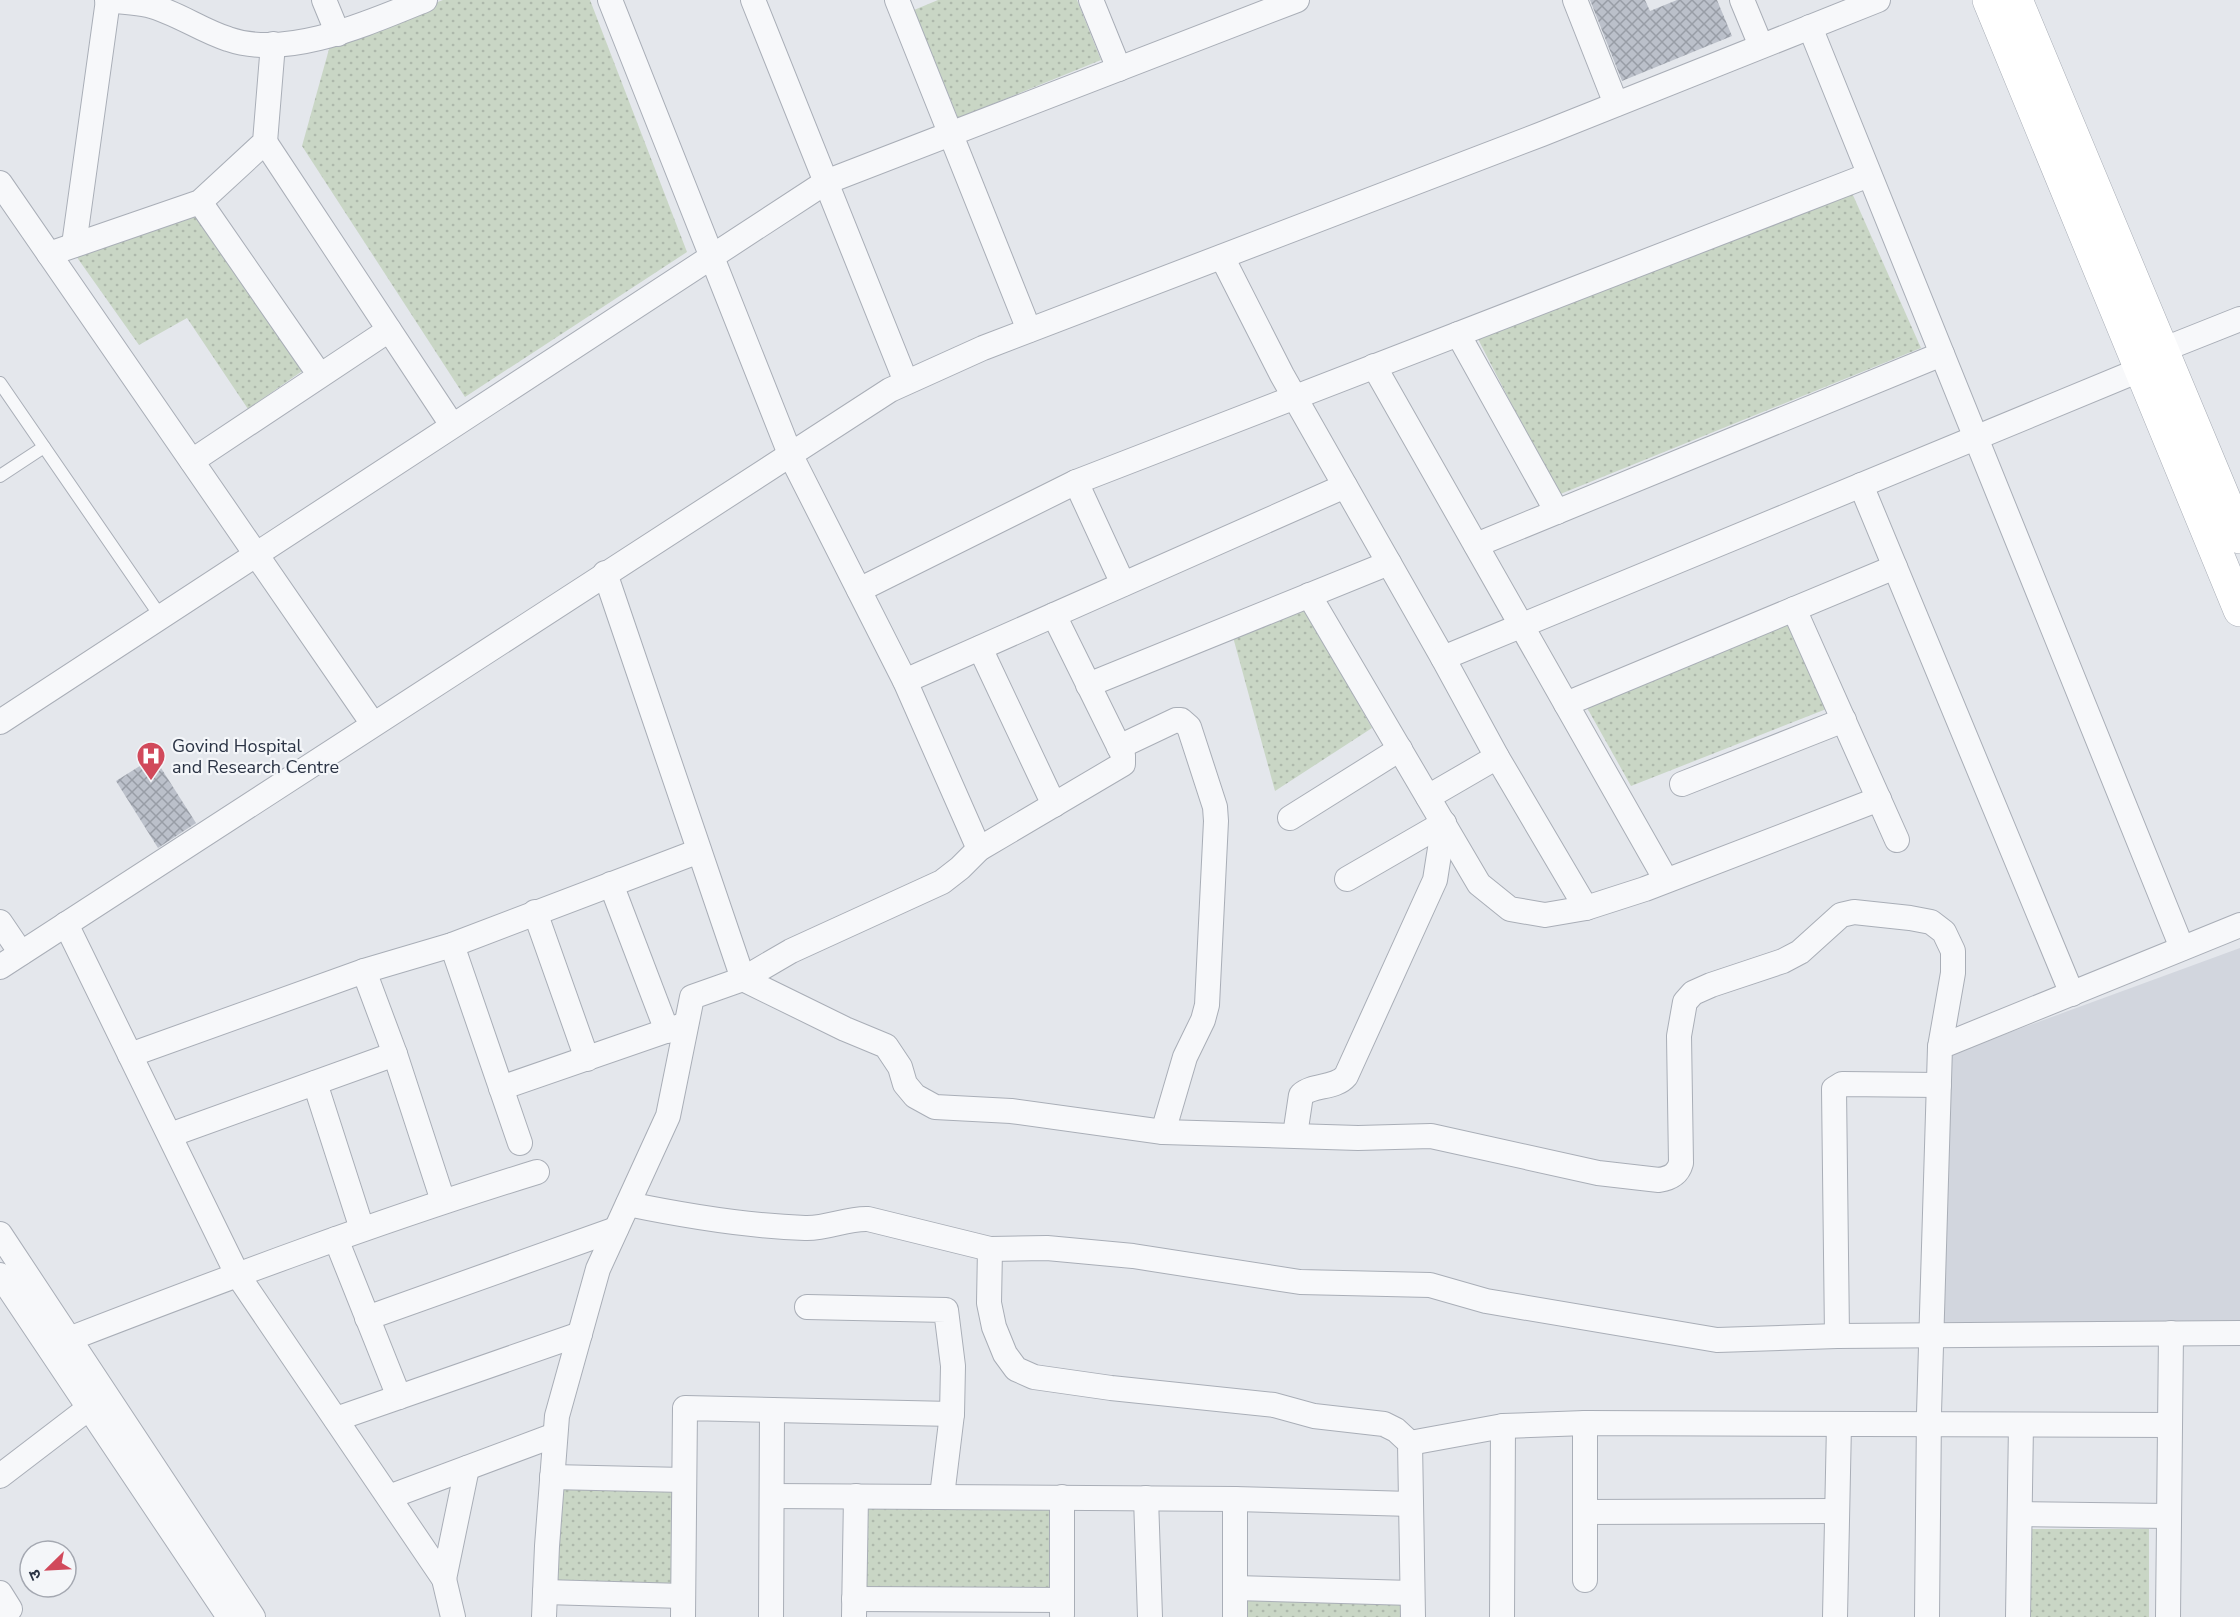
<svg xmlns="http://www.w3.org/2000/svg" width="2240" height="1617" font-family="'Nunito Sans','Noto Sans Devanagari',sans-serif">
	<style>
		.built { fill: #d2d6de }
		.grass { fill: url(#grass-dots) }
		.building { fill: url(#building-cross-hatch) }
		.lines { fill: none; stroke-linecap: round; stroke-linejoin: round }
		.lane-casing { stroke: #a9aeb7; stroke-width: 14 }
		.street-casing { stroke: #a9aeb7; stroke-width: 26 }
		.secondary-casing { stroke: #a9aeb7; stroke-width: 34 }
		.lane { stroke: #f7f8fa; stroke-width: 12 }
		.street { stroke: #f7f8fa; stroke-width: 24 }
		.secondary { stroke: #fff; stroke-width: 33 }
		.labels { text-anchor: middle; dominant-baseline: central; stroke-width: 4.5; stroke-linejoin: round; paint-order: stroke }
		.poi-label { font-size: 18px; fill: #2b3445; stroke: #f4f6f9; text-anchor: start }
	</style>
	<defs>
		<pattern id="grass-dots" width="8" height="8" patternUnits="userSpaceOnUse" patternTransform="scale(1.5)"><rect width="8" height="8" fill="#c9d6c5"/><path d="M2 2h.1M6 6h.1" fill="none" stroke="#adb8ab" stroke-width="1.8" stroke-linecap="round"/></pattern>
		<pattern id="building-cross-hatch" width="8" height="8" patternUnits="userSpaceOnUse" patternTransform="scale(1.5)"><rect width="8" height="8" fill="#bbc0ca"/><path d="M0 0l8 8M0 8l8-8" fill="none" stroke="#989da6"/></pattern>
	</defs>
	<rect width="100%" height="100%" fill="#e4e7ec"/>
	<polygon class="built" points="2240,948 2240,1323 1941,1322 1948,1055"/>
	<g class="grass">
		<polygon points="443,0 590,0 687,252 465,397 302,146 331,42"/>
		<polygon points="938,0 1077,0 1101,60 958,118 914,10"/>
		<polygon points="1852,193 1921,348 1558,495 1478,339"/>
		<polygon points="202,214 308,367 248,409 187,318 139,345 76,256"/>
		<polygon points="1304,607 1372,728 1275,791 1233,637"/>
		<polygon points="1792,619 1834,706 1631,786 1586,706"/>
		<polygon points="561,1488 675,1492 673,1585 558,1581"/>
		<polygon points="867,1506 1051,1508 1051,1590 867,1589"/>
		<rect x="2029" y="1529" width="120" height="88"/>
		<polygon points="1242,1599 1405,1602 1404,1617 1242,1617"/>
	</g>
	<g class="building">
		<polygon points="1590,0 1645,0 1650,11 1677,0 1717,0 1732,36 1622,81"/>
		<polygon points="154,757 196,823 158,848 116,781"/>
	</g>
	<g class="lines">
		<g class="lane-casing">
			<g id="lane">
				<polyline points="0,383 161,617"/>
				<polyline points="0,476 44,447"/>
			</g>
		</g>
		<g class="street-casing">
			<g id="street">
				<path d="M107,0C120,2 135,2 148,5C176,12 200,30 228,39C288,60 370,22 425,0"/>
				<polyline points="324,0 338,34"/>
				<polyline points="610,0 790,454 905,681 979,849"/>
				<polyline points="753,0 906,382"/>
				<polyline points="897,0 1029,330"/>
				<polyline points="1091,0 1119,69"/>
				<polyline points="1575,0 1616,104"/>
				<polyline points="1742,0 1761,46"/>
				<polyline points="1810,27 2182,948"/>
				<polyline points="265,142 452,425"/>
				<polyline points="0,183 373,724"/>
				<polyline points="200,202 319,374"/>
				<polyline points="74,245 108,0"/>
				<polyline points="49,254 200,202 265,142 273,44"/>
				<polyline points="1222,257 1282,375 1443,658 1497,757 1586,908"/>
				<polyline points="1458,334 1557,512"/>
				<polyline points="1374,366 1666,880"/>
				<polyline points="192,461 389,330"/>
				<polyline points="1076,482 1123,584"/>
				<polyline points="1861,485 2072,994"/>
				<polyline points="1476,545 1942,354"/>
				<polyline points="859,590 1076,482 1869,175"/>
				<polyline points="1309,595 1479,884 1510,909 1545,915 1586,908 1645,889 1879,799"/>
				<polyline points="1794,609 1897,840"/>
				<path d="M1054,615L1123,755V764L979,849L960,868L942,882L791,951L743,979L845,1029L886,1046L900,1067L905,1084L915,1096L935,1107L1011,1111L1163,1132L1358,1138L1431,1136L1598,1173L1659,1180C1671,1178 1678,1174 1681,1163L1679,1036L1685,1002L1693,993L1711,985L1783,961L1800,952L1841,915L1854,912L1910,918L1931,922L1944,932L1953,951V973L1940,1047"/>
				<polyline points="980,648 1054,805"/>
				<polyline points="1443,658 2142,369 2162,350 2240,319"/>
				<polyline points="905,681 1345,486"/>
				<polyline points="1088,685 1389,563"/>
				<polyline points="1566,704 1895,567"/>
				<polyline points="0,722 826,182 1297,0"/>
				<polyline points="1119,747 1176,720 1181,720 1189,727 1215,807 1216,821 1207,1005 1203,1020 1185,1057 1163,1132"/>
				<polyline points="1682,784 1844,720"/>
				<polyline points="1428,797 1497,757"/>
				<polyline points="1290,818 1400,749"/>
				<polyline points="1347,879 1444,823"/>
				<polyline points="611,884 667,1031"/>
				<polyline points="535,912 587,1059"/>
				<polyline points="0,922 21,953"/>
				<polyline points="66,924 237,1274 444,1579 453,1617"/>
				<polyline points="452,945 520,1143"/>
				<polyline points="0,967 890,390 983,348 1542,134 1878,0"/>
				<polyline points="364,971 395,1054 443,1201"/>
				<polyline points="130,1055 364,971 452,945 699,851"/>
				<polyline points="315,1083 362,1229"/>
				<polyline points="501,1088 686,1024"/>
				<polyline points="170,1135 395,1054"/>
				<path d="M1295,1135L1301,1095C1313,1084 1335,1089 1346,1076L1435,880L1444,823"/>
				<path d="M628,1204C686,1216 745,1226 805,1228C827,1229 847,1218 868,1219L990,1249L1047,1248L1133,1256L1300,1282L1430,1285L1486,1301L1717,1340L1837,1336L2240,1333"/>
				<polyline points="0,1234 253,1617"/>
				<polyline points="336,1239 399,1397"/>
				<polyline points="990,1249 989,1303 994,1327 1005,1354 1016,1369 1034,1377 1111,1388 1274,1405 1314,1416 1384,1424 1396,1430 1410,1443 1413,1617"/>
				<polyline points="0,1275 229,1617"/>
				<polyline points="807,1307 946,1310 953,1366 952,1414 942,1496"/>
				<polyline points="367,1318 616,1229"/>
				<polyline points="1837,1336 1834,1089 1842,1084 1939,1085"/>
				<path d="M69,1339C224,1279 378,1221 537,1172"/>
				<polyline points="336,1419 580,1334"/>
				<polyline points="1410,1443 1503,1426 1585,1423 2170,1425"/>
				<polyline points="0,1476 102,1398"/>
				<polyline points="552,1477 684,1480"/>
				<polyline points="772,1496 1235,1499 1411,1504"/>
				<polyline points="389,1497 555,1435"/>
				<polyline points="1062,1497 1062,1615"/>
				<polyline points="1146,1498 1150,1617"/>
				<polyline points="1585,1512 1837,1511"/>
				<polyline points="2020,1514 2169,1516"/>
				<polyline points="444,1579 467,1468"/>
				<polyline points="1585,1580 1585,1423"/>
				<polyline points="1235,1588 1412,1593"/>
				<polyline points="545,1592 683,1596"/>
				<polyline points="0,1593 10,1609 1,1617"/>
				<polyline points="854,1599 1062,1600"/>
				<polyline points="544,1617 547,1546 557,1416 598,1269 668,1116 692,997 743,979 605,573"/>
				<polyline points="683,1617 685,1408 952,1414"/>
				<polyline points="771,1617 772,1410"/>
				<polyline points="854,1617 856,1496"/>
				<polyline points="1235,1617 1235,1499"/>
				<polyline points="1502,1617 1503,1426"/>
				<polyline points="1835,1617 1839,1424"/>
				<polyline points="1927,1617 1929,1413 1940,1047 2240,925"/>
				<polyline points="2018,1617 2021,1425"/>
				<polyline points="2168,1617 2171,1333"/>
			</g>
		</g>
		<g class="secondary-casing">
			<g id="secondary">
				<polyline points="1989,0 2240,610"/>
				<polyline points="2016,0 2240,537"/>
			</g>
		</g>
		<use href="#lane" class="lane"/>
		<use href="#street" class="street"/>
		<use href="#secondary" class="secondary"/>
	</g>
	<defs>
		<g id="hospital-pin" transform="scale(1.5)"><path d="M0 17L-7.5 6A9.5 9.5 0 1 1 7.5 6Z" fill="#d1495b" stroke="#f4f6f9"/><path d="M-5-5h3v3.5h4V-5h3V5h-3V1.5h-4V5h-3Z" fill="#fff"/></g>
	</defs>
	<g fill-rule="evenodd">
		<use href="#hospital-pin" x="151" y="756"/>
	</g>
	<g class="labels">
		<g class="poi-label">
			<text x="172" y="746">Govind Hospital<tspan x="172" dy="21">and Research Centre</tspan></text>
		</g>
	</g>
	<g transform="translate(48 1569) rotate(246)"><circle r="28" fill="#f4f6f9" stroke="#a4a8b1" stroke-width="1.5"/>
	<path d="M0-4.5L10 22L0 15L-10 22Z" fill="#d1495b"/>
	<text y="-9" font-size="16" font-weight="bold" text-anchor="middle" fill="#2b3445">उ</text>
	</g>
</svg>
